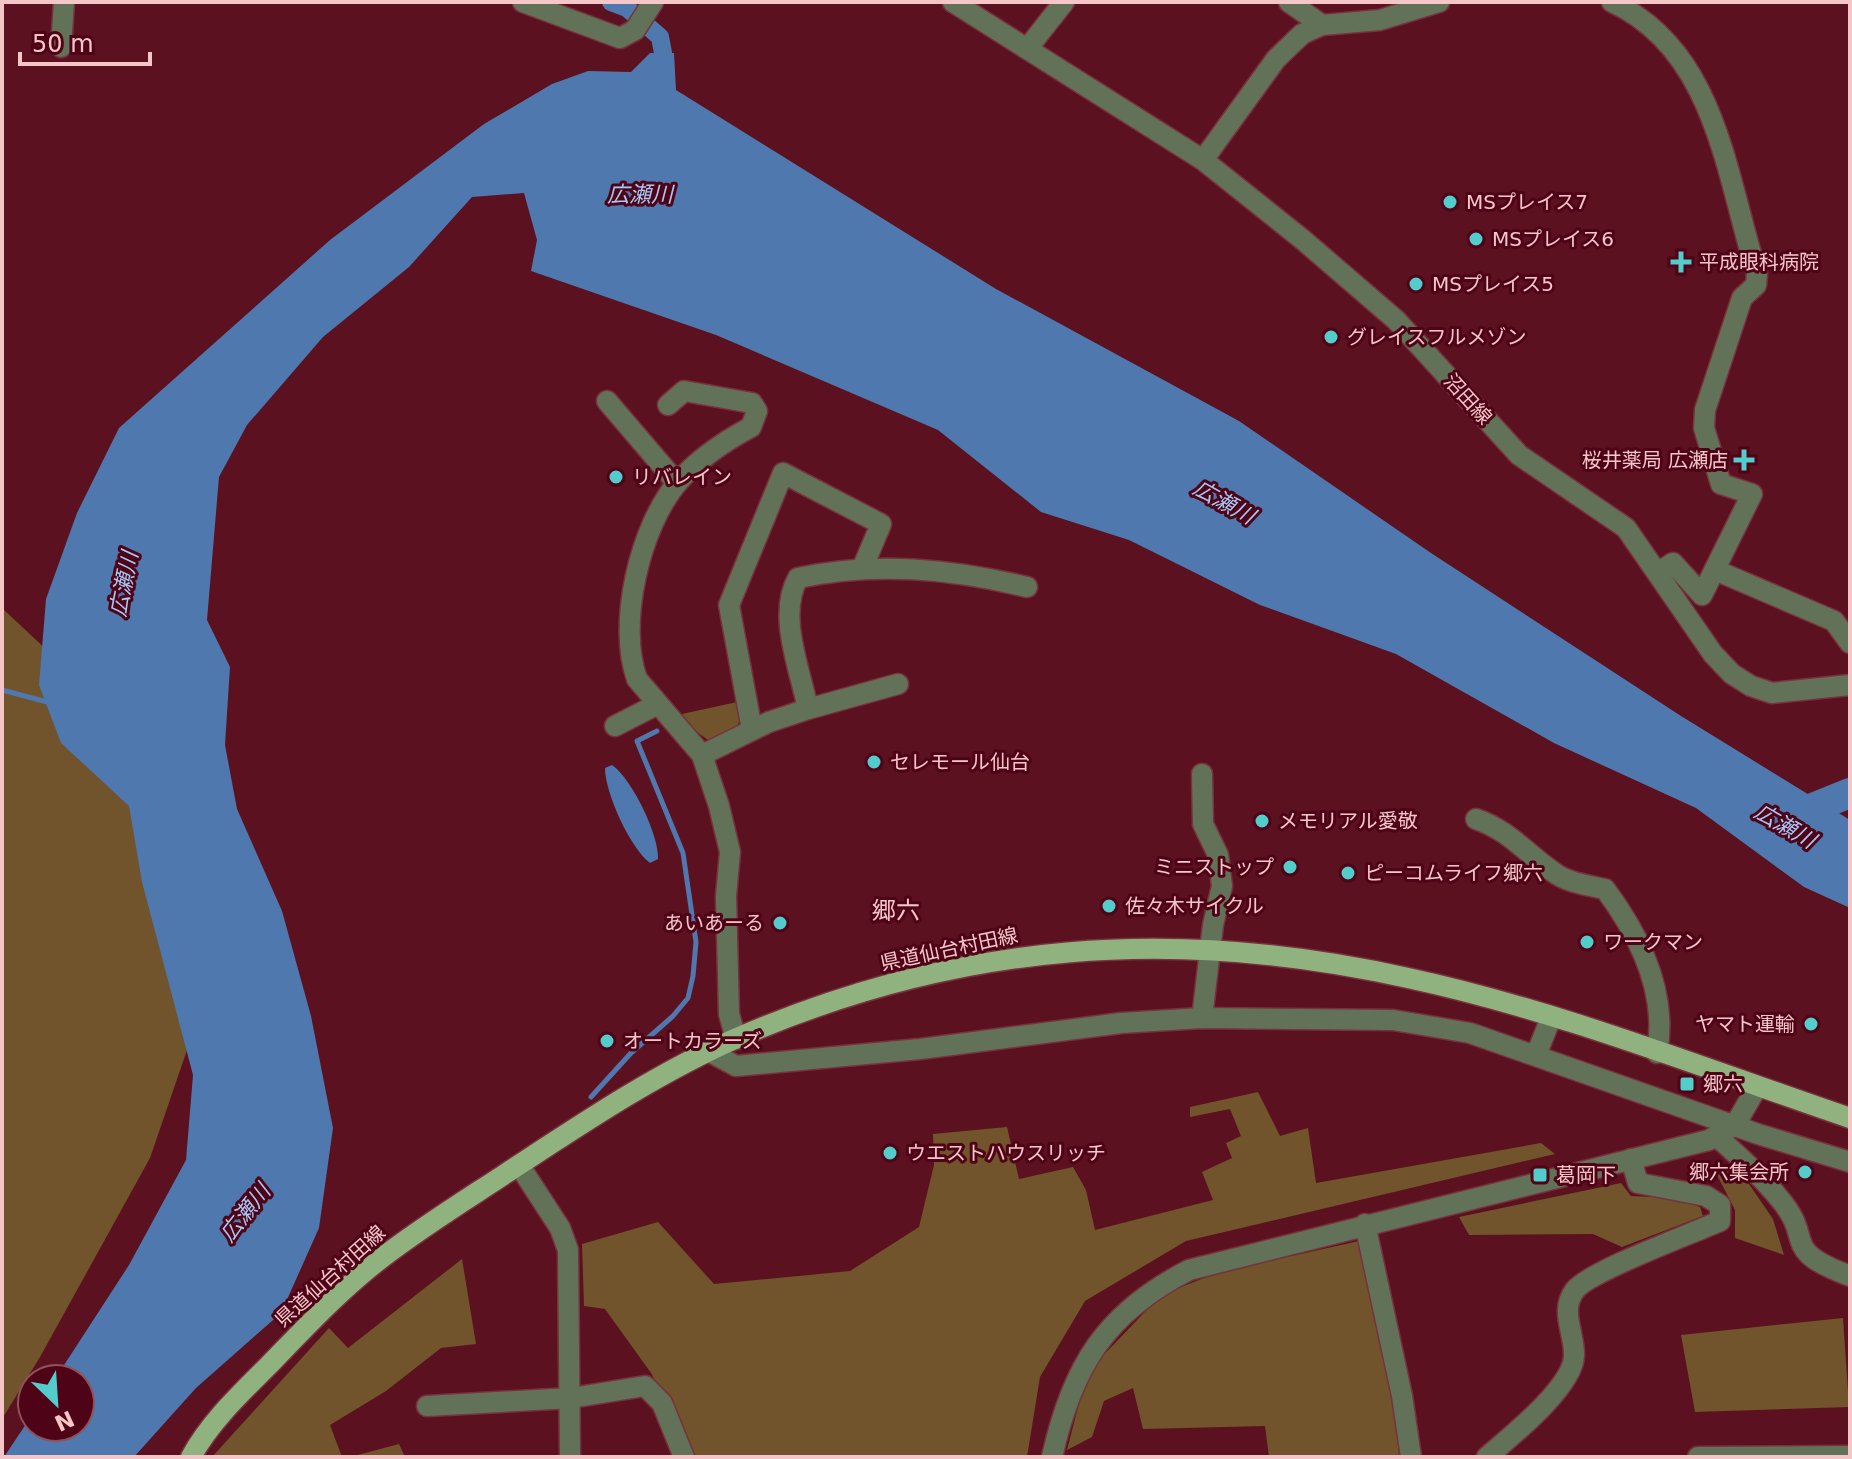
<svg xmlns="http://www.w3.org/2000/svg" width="1852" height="1459" font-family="'DejaVu Sans','Noto Sans JP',sans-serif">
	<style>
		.green { fill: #71542b }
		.water { fill: #4e78ae }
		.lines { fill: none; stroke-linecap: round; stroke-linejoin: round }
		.stream { stroke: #4e78ae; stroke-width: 5 }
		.canal { stroke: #4e78ae; stroke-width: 18 }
		.river { stroke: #4e78ae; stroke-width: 30 }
		.minor-casing { stroke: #77323d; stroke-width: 23 }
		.major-casing { stroke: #77323d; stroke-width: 23 }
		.minor { stroke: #627259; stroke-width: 20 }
		.major { stroke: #90b27e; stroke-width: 20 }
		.poi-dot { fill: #52cdcc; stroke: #4e0316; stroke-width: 3 }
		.labels { text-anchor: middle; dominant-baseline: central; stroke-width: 6; stroke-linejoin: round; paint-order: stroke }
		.poi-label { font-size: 20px; fill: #f4c6c8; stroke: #4e0316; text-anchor: start }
		.street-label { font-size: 20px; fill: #f4c6c8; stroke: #4e0316 }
		.water-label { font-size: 22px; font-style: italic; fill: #a5c9f7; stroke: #4e0316 }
		.quarter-label { font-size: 24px; fill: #f4c6c8; stroke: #4e0316 }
	</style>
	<rect width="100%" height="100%" fill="#5b111f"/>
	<g class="green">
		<polygon points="2,608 83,684 157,789 198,1018 150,1158 40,1357 2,1419"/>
		<polygon points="737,702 740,718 736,732 714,744 691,728 682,714"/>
		<polygon points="1258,1092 1280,1136 1308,1128 1316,1183 1541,1143 1555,1154 1186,1241 1085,1301 1040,1377 1027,1457 694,1457 651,1373 605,1309 584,1306 582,1244 658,1222 714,1284 850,1271 919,1227 934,1165 933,1134 1007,1127 1019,1179 1073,1167 1086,1190 1095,1230 1213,1200 1202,1172 1232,1158 1226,1143 1241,1136 1230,1109 1190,1117 1190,1107"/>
		<polygon points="1738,1168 1773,1219 1784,1255 1735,1238 1735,1210 1715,1171"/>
		<polygon points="1621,1183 1631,1196 1677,1198 1700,1207 1703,1216 1622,1247 1593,1234 1469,1235 1459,1217"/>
		<polygon points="1359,1241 1396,1398 1399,1457 1269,1457 1265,1426 1143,1429 1133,1388 1104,1401 1092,1437 1067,1450 1080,1399 1095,1364 1161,1295 1219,1272"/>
		<polygon points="462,1259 476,1344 441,1348 386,1391 330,1425 342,1457 212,1457 329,1328 348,1348"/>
		<polygon points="1843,1318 1849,1407 1695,1412 1681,1335"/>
		<polygon points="399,1444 405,1457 350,1457"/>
	</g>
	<g class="water">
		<polygon points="650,53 674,53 676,90 996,289 1239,421 1431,553 1681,716 1850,820 1850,908 1804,887 1696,808 1554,743 1396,654 1260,605 1129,540 1041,512 938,430 716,335 531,271 537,240 524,193 472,197 409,267 323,337 247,425 219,477 207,620 230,667 225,745 237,809 282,911 311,1016 333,1128 319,1228 281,1313 196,1388 134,1457 4,1457 32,1415 32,1427 80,1427 80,1379 55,1379 129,1265 186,1160 193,1075 142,882 129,806 61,743 39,685 46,599 77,513 119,428 330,240 484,124 552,84 588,71 631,72"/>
		<path d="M612,765C632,779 659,835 658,859L650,863C630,848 605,793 605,768Z"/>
	</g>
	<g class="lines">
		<g class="stream">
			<polyline points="2,690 51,703"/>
			<polyline points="591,1097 631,1053 673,1016 688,998 693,976 696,942 683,853 637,741 657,731"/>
		</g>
		<polyline class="canal" points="611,2 627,8 660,37 663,53"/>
		<polyline class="river" points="1788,818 1850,793"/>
		<g class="minor-casing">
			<g id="minor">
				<polyline points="523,2 620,38 635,30 653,2"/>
				<polyline points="953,2 1203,160 1302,239 1396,320 1519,455 1626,528 1713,654 1732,674 1751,686 1772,693 1850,685"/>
				<polyline points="1289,2 1322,25"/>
				<path d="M1612,2C1716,50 1726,176 1757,274L1756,285L1742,298L1705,410L1704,428L1721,484L1752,494L1702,595L1673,563L1659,572"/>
				<polyline points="61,47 64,2"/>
				<polyline points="1027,49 1064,2"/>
				<polyline points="1203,160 1276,59 1302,34 1322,25 1380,20 1439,2"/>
				<polyline points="607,401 677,483"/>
				<path d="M668,405L684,391L752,403L757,411L751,427C723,442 699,458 678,482C640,526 617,624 637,679L702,755L719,806L730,852L726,896L729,1014L736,1039"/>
				<polyline points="1715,570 1834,621 1850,643"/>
				<polyline points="808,709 898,684"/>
				<polyline points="615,726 658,704"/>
				<polyline points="752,730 729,605 783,473 881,524 862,569"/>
				<path d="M702,755L769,722L808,709C800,669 777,615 798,578C875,561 952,569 1027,587"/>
				<path d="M1476,819C1508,830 1525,852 1552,871C1567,883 1587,885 1605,889C1640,936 1668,993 1657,1053"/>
				<polyline points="1202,1018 1213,925 1222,886 1218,855 1203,824 1202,774"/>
				<polyline points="710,1052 736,1066 920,1049 1121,1023 1202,1018 1393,1020 1470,1033 1758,1134 1850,1162"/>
				<polyline points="1536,1055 1551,1018"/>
				<path d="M1716,1136C1738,1155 1760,1175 1779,1198C1816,1241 1778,1249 1850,1276"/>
				<polyline points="519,1165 560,1228 568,1250 570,1457"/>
				<polyline points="1365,1224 1402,1396 1411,1457"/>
				<polyline points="427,1406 571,1398 645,1386 662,1403 684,1457"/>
				<path d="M1052,1457C1072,1367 1105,1313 1189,1270L1709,1140L1735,1125L1757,1087"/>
				<path d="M1487,1457C1510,1437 1573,1387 1574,1356C1575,1333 1559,1311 1575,1290C1590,1271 1691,1234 1720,1221V1205L1706,1196L1638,1183L1631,1159"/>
				<polyline points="1698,1457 1850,1456"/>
			</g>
		</g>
		<g class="major-casing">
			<path id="major" d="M191,1457C210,1422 240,1394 268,1366C305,1328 341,1289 383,1257C422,1227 464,1201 505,1174C580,1125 655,1074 737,1038C958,942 1174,926 1408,978C1557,1010 1706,1069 1850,1118"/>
		</g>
		<use href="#minor" class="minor"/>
		<use href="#major" class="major"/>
	</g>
	<g class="poi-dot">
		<circle cx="1450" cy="202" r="8"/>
		<circle cx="1476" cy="239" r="8"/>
		<path d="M1677 250h8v8h8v8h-8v8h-8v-8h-8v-8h8z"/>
		<circle cx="1416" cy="284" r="8"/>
		<circle cx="1331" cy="337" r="8"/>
		<path d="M1740 448h8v8h8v8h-8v8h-8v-8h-8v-8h8z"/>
		<circle cx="616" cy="477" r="8"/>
		<circle cx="874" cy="762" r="8"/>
		<circle cx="1262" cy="821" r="8"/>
		<circle cx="1290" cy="867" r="8"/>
		<circle cx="1348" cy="873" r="8"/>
		<circle cx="1109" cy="906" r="8"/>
		<circle cx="780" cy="923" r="8"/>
		<circle cx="1587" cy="942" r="8"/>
		<circle cx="1811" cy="1024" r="8"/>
		<circle cx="607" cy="1041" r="8"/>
		<rect x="1679" y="1076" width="16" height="16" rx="4"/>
		<circle cx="890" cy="1153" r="8"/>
		<circle cx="1805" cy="1172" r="8"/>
		<rect x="1532" y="1167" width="16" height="16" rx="4"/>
	</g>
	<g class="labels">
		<g class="poi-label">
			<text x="1466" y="202">MSプレイス7</text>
			<text x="1492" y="239">MSプレイス6</text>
			<text x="1699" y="262">平成眼科病院</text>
			<text x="1432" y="284">MSプレイス5</text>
			<text x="1347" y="337">グレイスフルメゾン</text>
			<text x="1728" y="460" text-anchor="end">桜井薬局 広瀬店</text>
			<text x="632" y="477">リバレイン</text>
			<text x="890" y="762">セレモール仙台</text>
			<text x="1278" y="821">メモリアル愛敬</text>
			<text x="1274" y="867" text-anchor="end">ミニストップ</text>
			<text x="1364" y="873">ピーコムライフ郷六</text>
			<text x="1125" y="906">佐々木サイクル</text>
			<text x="764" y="923" text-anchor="end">あいあーる</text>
			<text x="1603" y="942">ワークマン</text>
			<text x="1795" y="1024" text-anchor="end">ヤマト運輸</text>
			<text x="623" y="1041">オートカラーズ</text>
			<text x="1703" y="1084">郷六</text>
			<text x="906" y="1153">ウエストハウスリッチ</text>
			<text x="1789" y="1172" text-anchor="end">郷六集会所</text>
			<text x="1556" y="1175">葛岡下</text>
		</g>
		<g class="street-label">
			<text transform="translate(1468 399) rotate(48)">沼田線</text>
			<text transform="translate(949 949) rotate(-12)">県道仙台村田線</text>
			<text transform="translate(330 1276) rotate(-42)">県道仙台村田線</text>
		</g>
		<g class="water-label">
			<text x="640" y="194">広瀬川</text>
			<text transform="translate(1224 502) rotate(29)">広瀬川</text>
			<text transform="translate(124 584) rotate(-79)">広瀬川</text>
			<text transform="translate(1785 826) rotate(30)">広瀬川</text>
			<text transform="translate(245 1213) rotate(-52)">広瀬川</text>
		</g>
		<g class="quarter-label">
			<text x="896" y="911">郷六</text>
		</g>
	</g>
	<rect width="1852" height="1459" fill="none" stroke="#f4c6c8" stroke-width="8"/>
	<g transform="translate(56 1403) rotate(155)"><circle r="38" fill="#4e0316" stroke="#90515d" stroke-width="2"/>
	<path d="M0-6L14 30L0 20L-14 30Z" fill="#52cdcc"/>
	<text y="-12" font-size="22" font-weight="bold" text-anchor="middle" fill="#f4c6c8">N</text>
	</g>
	<path d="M20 52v12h130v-12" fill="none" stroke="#f4c6c8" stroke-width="4"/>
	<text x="32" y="52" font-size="24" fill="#f4c6c8" stroke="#4e0316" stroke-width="6" paint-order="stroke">50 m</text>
</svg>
